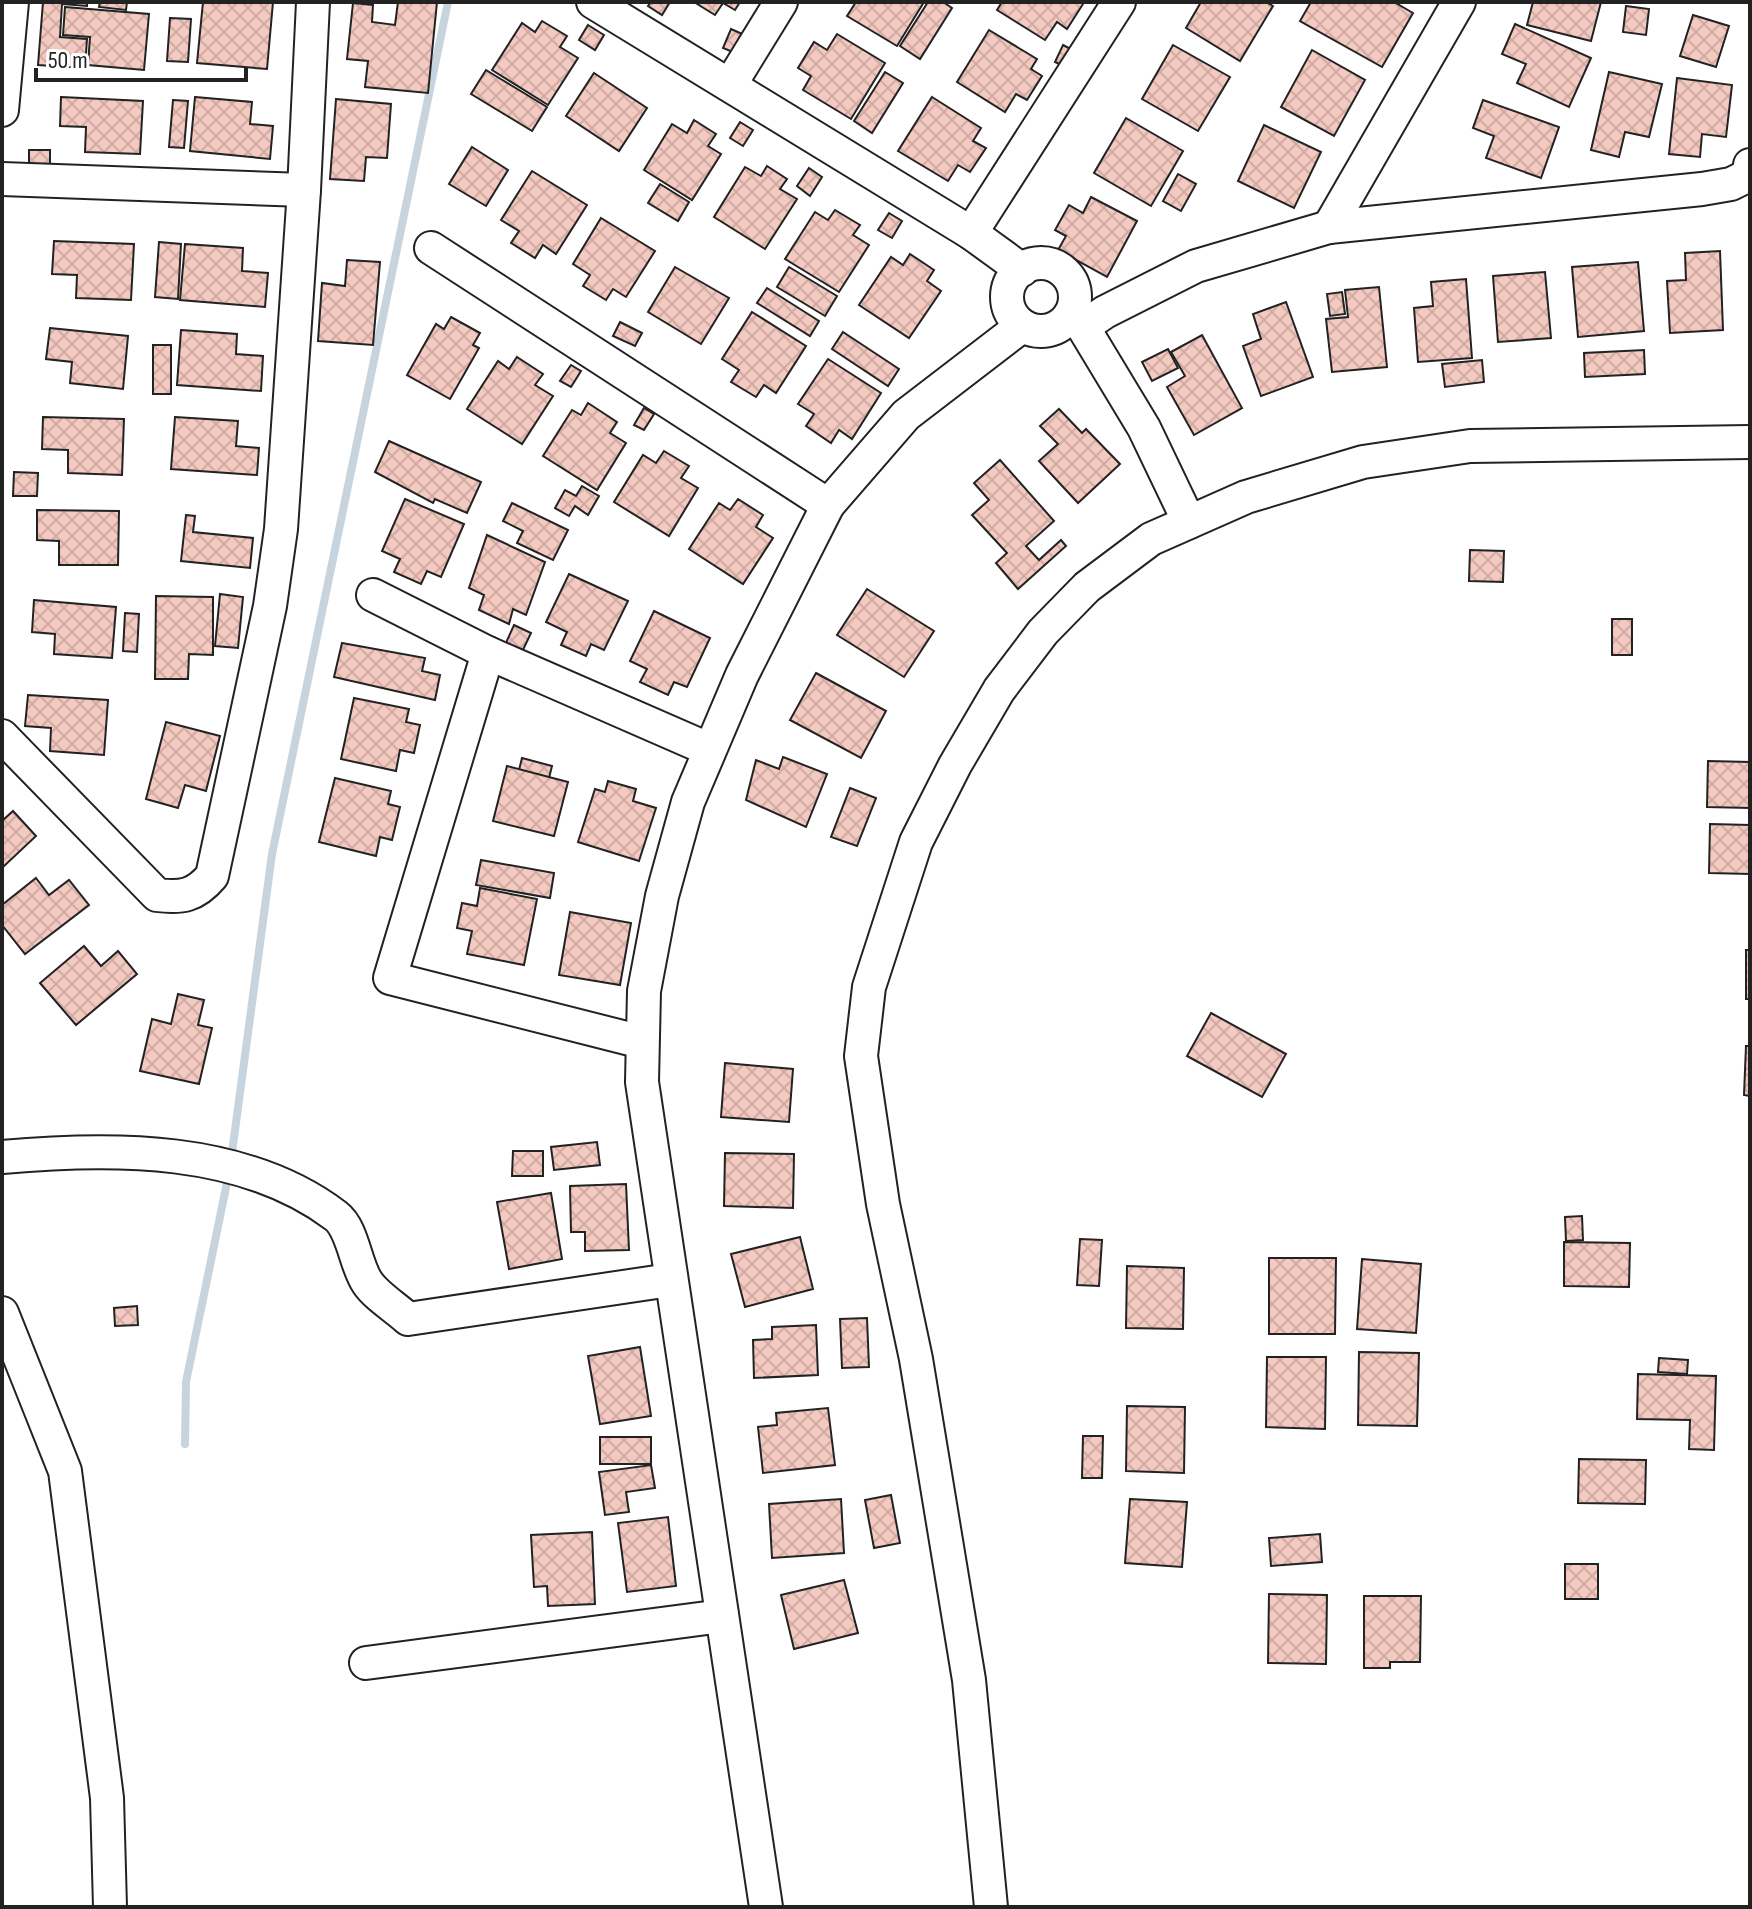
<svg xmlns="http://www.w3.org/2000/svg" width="1752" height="1909" font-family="'Sofia Sans Condensed',sans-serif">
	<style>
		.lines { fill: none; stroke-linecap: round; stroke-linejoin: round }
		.stream { stroke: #c7d3dd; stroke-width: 8 }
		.building { fill: url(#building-cross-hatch); stroke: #222; stroke-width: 2 }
		.minor-casing { stroke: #222; stroke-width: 36 }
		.minor { stroke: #fff; stroke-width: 32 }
	</style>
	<defs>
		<pattern id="building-cross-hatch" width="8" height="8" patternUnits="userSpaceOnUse" patternTransform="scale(2)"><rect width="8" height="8" fill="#f3c9c0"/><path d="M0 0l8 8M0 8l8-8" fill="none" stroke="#d0aca5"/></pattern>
	</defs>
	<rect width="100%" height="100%" fill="#fff"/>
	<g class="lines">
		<g class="stream">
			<polyline points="231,1160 272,854 448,2"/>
			<polyline points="185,1444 186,1382 229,1173"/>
		</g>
	</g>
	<g class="building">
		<polygon points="43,2 87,2 87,6 62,4 60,37 87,39 85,68 38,65"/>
		<polygon points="100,2 127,2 126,10 99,7"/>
		<polygon points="203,2 273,2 267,69 197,63"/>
		<polygon points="398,2 437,2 428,93 365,87 368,61 347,59 353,3 373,5 372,22 395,25"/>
		<polygon points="651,2 670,2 662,15 648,6"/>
		<polygon points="694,2 740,2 735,10 723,3 715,15"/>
		<polygon points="856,2 924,2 897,46 847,16"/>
		<polygon points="928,2 943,2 952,8 920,59 900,46"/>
		<polygon points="1002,2 1081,2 1083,4 1067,29 1057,22 1045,40 997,10"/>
		<polygon points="1201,2 1266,2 1273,6 1240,61 1186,28"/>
		<polygon points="1311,2 1394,2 1413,13 1382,67 1300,21"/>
		<polygon points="1533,2 1601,2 1591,41 1527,25"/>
		<polygon points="1626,6 1649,9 1646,35 1623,32"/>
		<polygon points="65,7 149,14 144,70 88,65 90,37 63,35"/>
		<polygon points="1693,15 1729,26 1716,67 1680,56"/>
		<polygon points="170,18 191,19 188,62 167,61"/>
		<polygon points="542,21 567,36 560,47 578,58 548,105 492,70 522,23 535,32"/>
		<polygon points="1515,24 1591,58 1569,107 1517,83 1526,64 1502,54"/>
		<polygon points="588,25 604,35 595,50 579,40"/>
		<polygon points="731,29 747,36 740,55 723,48"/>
		<polygon points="989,30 1037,59 1031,69 1042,76 1027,100 1016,94 1005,112 957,82"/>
		<polygon points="837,34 885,63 851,119 803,90 811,76 798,68 814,42 827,50"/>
		<polygon points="1063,45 1080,54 1072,70 1055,62"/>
		<polygon points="1173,45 1230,77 1198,131 1142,99"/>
		<polygon points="1312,50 1365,80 1334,136 1281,107"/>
		<polygon points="486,70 547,107 532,131 471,94"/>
		<polygon points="885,72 903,83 872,133 854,121"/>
		<polygon points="1609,72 1662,84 1649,137 1625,132 1619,157 1591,150"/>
		<polygon points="594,73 647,108 619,151 566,116"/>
		<polygon points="1677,78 1732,85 1726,137 1702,134 1700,157 1669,154"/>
		<polygon points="61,97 143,101 140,154 85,152 86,127 60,126"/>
		<polygon points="195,97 252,102 250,124 273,126 270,159 190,151"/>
		<polygon points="932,97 981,128 973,141 986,148 970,172 958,165 948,181 898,151"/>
		<polygon points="336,99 391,104 387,158 366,157 364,181 330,179"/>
		<polygon points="173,100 188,101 184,148 169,147"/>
		<polygon points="1483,100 1559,127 1541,178 1486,158 1494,136 1473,128"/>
		<polygon points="1126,118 1183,151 1151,206 1094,173"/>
		<polygon points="694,120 716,134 708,146 721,154 692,200 644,170 672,124 687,133"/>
		<polygon points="740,122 753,130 743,146 730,138"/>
		<polygon points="1264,125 1321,152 1294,208 1238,181"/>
		<polygon points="472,147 508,170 486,206 449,184"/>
		<rect x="29" y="150" width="21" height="20"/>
		<polygon points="767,166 787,179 780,189 797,199 765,249 714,217 745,167 761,176"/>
		<polygon points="809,168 822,177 810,196 797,186"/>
		<polygon points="532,171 587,205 556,254 543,245 535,258 511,243 519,231 501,220"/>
		<polygon points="1178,174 1196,184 1181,211 1163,201"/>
		<polygon points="660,184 689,202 678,221 648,203"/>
		<polygon points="1091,197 1137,221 1107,277 1058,250 1066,236 1055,230 1069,205 1083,213"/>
		<polygon points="835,210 860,225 853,235 869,245 839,292 785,259 815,212 828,220"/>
		<polygon points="889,213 902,221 892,238 878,230"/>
		<polygon points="601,218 655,251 626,297 613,289 606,300 583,286 590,275 573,264"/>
		<polygon points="54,241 134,244 131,300 76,298 77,275 52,274"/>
		<polygon points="159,242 181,244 178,299 155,297"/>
		<polygon points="185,244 243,248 242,271 268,273 265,307 180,300"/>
		<polygon points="1720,251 1723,330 1670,333 1667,281 1686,280 1685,253"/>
		<polygon points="910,254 934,270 927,281 941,291 909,338 859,305 891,257 903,265"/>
		<polygon points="347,260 380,262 373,345 318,341 322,283 345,286"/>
		<polygon points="1638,262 1644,331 1578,337 1572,267"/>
		<polygon points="675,267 729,298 701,344 648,312"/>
		<polygon points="789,267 837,296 825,316 777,287"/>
		<polygon points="1545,272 1551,338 1498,342 1493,276"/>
		<polygon points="1466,279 1472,358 1418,362 1414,308 1433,306 1431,282"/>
		<polygon points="1379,287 1387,367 1332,372 1326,319 1348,317 1345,290"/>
		<polygon points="767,288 819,321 810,336 757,303"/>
		<polygon points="1342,292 1345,314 1330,316 1327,294"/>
		<polygon points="1286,302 1313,377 1261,396 1243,346 1261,339 1253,314"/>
		<polygon points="752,312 806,346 776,393 764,385 756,397 731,382 739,370 722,359"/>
		<polygon points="451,317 480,333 473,345 479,348 450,399 407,375 436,324 444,329"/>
		<polygon points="620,322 642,333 635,346 613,336"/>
		<polygon points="50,328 128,336 123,389 70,383 72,362 46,359"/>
		<polygon points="181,330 237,334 236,354 263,356 261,391 177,385"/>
		<polygon points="843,332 899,369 888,386 832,349"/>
		<polygon points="1202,335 1242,408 1194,435 1167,387 1185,376 1171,352"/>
		<rect x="153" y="345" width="18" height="49"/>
		<polygon points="1168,349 1178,368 1152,381 1142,362"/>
		<polygon points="1644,350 1645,374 1585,377 1584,353"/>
		<polygon points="517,357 543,374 535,385 553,396 522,444 467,409 498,361 509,369"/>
		<polygon points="828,359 881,393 852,439 839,430 831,443 806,426 814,414 798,404"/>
		<polygon points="1482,360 1484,382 1445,387 1442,364"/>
		<polygon points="571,365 581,371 571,387 560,381"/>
		<polygon points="588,403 617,422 610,433 626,443 597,490 543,456 572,410 581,415"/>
		<polygon points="644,408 654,414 644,430 634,425"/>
		<polygon points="1059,409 1082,433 1086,429 1120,464 1078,503 1039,461 1058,444 1040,426"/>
		<polygon points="43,417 124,419 122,475 68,473 68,450 42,449"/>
		<polygon points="175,417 238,421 236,446 259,448 257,475 171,469"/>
		<polygon points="389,441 481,482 467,513 435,499 433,503 375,472"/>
		<polygon points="664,451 689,466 681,478 698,488 669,536 614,502 643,455 656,463"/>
		<polygon points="1000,460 1054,521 1026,546 1039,560 1061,540 1066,546 1018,589 996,563 1007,553 972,515 989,500 974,483"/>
		<polygon points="14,472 38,473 37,496 13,496"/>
		<polygon points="582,486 599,496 588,515 575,506 569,516 555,508 565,490 576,496"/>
		<polygon points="405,499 464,524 441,577 427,571 421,584 394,572 400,559 382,551"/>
		<polygon points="738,499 763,515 756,527 773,538 743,584 689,549 719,503 730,510"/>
		<polygon points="512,503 568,530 553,560 517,543 523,531 503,521"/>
		<polygon points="37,510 119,511 118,565 59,565 59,541 37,540"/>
		<polygon points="186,515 195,516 193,532 253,538 250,568 181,561"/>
		<polygon points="487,535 545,562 526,615 513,609 509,624 479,610 484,595 469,588"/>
		<polygon points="1470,550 1504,551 1503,582 1469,581"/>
		<polygon points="569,574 628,601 604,650 591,644 586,656 561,645 567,632 546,622"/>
		<polygon points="867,589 934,631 904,677 837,635"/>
		<polygon points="220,594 243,597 238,648 215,646"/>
		<polygon points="156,596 213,597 213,655 189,654 188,679 155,679"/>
		<polygon points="34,600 116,607 112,658 54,654 55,634 32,632"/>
		<polygon points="654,611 710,638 687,687 674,682 668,695 640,682 647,669 630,661"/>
		<polygon points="125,613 139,614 137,652 123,651"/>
		<rect x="1612" y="619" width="20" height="36"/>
		<polygon points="514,625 531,633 522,652 505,645"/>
		<polygon points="342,643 425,658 422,671 440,675 435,700 334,677"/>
		<polygon points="816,673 886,711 861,758 790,720"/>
		<polygon points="28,695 108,700 104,755 50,751 51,728 25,726"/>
		<polygon points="354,698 409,709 406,722 420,725 414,753 400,750 396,771 341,759"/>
		<polygon points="166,722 220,736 206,791 185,785 178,808 146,799"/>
		<polygon points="783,757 827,774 806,827 746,800 756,760 779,769"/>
		<polygon points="522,758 552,766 549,778 519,770"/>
		<polygon points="1708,761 1750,762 1750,808 1707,807"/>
		<polygon points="507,766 568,782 554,836 493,821"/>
		<polygon points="335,778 391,791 388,804 400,807 392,840 380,837 376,856 319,842"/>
		<polygon points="608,781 636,789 633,801 656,808 639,861 578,842 595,789 605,792"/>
		<polygon points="850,788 876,798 857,846 831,837"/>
		<polygon points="13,811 36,836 2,868 2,821"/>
		<polygon points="1710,824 1750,825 1750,874 1709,873"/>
		<polygon points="481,860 554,873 550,898 476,885"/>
		<polygon points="36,878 49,895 69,880 89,905 25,954 2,925 2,905"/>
		<polygon points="480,888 537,899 524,965 467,954 472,931 457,928 462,903 477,906"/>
		<polygon points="570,912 631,923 620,985 559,975"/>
		<polygon points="84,946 101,966 118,951 137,974 76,1025 40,983"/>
		<rect x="1746" y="950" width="4" height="49"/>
		<polygon points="178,994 204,1000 198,1025 212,1028 199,1084 140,1071 152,1019 171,1024"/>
		<polygon points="1211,1013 1286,1054 1262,1097 1187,1056"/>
		<polygon points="1746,1046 1750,1046 1750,1096 1744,1095"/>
		<polygon points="725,1063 793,1069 789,1122 721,1117"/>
		<polygon points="597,1142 600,1165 554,1170 551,1147"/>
		<polygon points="513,1151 543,1151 543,1176 512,1176"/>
		<polygon points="725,1153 794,1154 793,1208 724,1206"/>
		<polygon points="626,1184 629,1250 585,1251 585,1232 571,1232 570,1186"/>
		<polygon points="551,1193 562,1259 509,1269 497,1202"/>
		<polygon points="1582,1216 1583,1240 1566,1241 1565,1217"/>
		<polygon points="800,1237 813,1289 745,1307 731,1254"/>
		<polygon points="1080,1239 1102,1240 1099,1286 1077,1285"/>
		<polygon points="1564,1242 1630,1243 1629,1287 1564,1286"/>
		<polygon points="1269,1258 1336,1258 1335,1334 1269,1334"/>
		<polygon points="1362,1259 1421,1264 1416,1333 1357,1329"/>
		<polygon points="1127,1266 1184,1268 1183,1329 1126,1328"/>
		<polygon points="137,1306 138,1325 115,1326 114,1308"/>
		<polygon points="867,1318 869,1367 842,1368 840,1319"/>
		<polygon points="816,1325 818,1375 754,1378 753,1340 772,1339 772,1327"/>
		<polygon points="640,1347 651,1416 600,1424 588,1356"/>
		<polygon points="1359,1352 1419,1353 1417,1426 1358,1425"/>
		<polygon points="1267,1357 1326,1357 1325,1429 1266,1427"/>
		<polygon points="1659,1358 1688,1360 1687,1374 1658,1372"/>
		<polygon points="1638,1374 1716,1376 1714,1450 1689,1449 1690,1420 1637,1419"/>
		<polygon points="1127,1406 1185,1407 1184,1473 1126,1471"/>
		<polygon points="828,1408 835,1465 763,1473 758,1427 777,1425 776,1413"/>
		<polygon points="1083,1436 1103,1436 1102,1478 1082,1478"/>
		<rect x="600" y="1437" width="51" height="27"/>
		<polygon points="1579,1459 1646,1460 1645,1504 1578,1503"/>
		<polygon points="651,1465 655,1488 626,1492 629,1512 605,1515 599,1472"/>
		<polygon points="891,1495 900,1543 874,1548 865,1500"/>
		<polygon points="841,1499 844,1553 772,1558 769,1504"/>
		<polygon points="1130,1499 1187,1502 1182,1567 1125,1563"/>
		<polygon points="668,1517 676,1586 627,1592 618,1523"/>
		<polygon points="592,1532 595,1604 548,1606 547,1586 534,1587 531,1535"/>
		<polygon points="1320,1534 1322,1562 1271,1566 1269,1538"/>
		<rect x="1565" y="1564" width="33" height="35"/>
		<polygon points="844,1580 858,1633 794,1649 781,1595"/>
		<polygon points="1269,1594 1327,1595 1326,1664 1268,1663"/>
		<polygon points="1364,1596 1421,1596 1420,1662 1390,1662 1390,1668 1364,1668"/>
	</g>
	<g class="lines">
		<g class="minor-casing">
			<g id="minor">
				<polyline points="593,2 971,233 1022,270"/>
				<polyline points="730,85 781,2"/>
				<polyline points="2,110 12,2"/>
				<polyline points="2,179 304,190 313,2"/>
				<polyline points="1329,227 1459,2"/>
				<polyline points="971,233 1119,2"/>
				<polyline points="431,248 828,505"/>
				<circle cx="1041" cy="297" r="34"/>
				<polyline points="1070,315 1083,327 1105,312 1196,266 1329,227 1702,189 1731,184 1749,175 1750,165"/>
				<polyline points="1083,327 1144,428 1189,522"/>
				<polyline points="373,595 488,653 708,749"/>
				<polyline points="488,653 390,978 642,1042"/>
				<path d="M2,736L157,895C182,898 195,896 212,876L270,606L281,529L304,190"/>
				<path d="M2,1157C112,1147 244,1146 336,1216C353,1229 355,1264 367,1282C376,1296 395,1307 408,1319L670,1280"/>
				<polyline points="2,1313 65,1471 107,1798 110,1907"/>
				<polyline points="366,1663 722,1616"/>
				<polyline points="766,1907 642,1082 644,991 662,896 688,802 742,675 828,505 906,415 1022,326"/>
				<polyline points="991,1907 969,1680 916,1359 883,1204 861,1056 869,987 916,842 955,765 999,690 1043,632 1087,587 1151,539 1246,497 1363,462 1470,446 1750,442"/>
			</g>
		</g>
		<use href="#minor" class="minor"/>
	</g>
	<rect width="1752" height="1909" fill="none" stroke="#222222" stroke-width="8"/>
	<path d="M36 68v12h210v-12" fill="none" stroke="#222222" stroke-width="4"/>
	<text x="48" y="68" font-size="24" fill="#222222" stroke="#ffffff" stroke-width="6" paint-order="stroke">50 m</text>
</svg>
